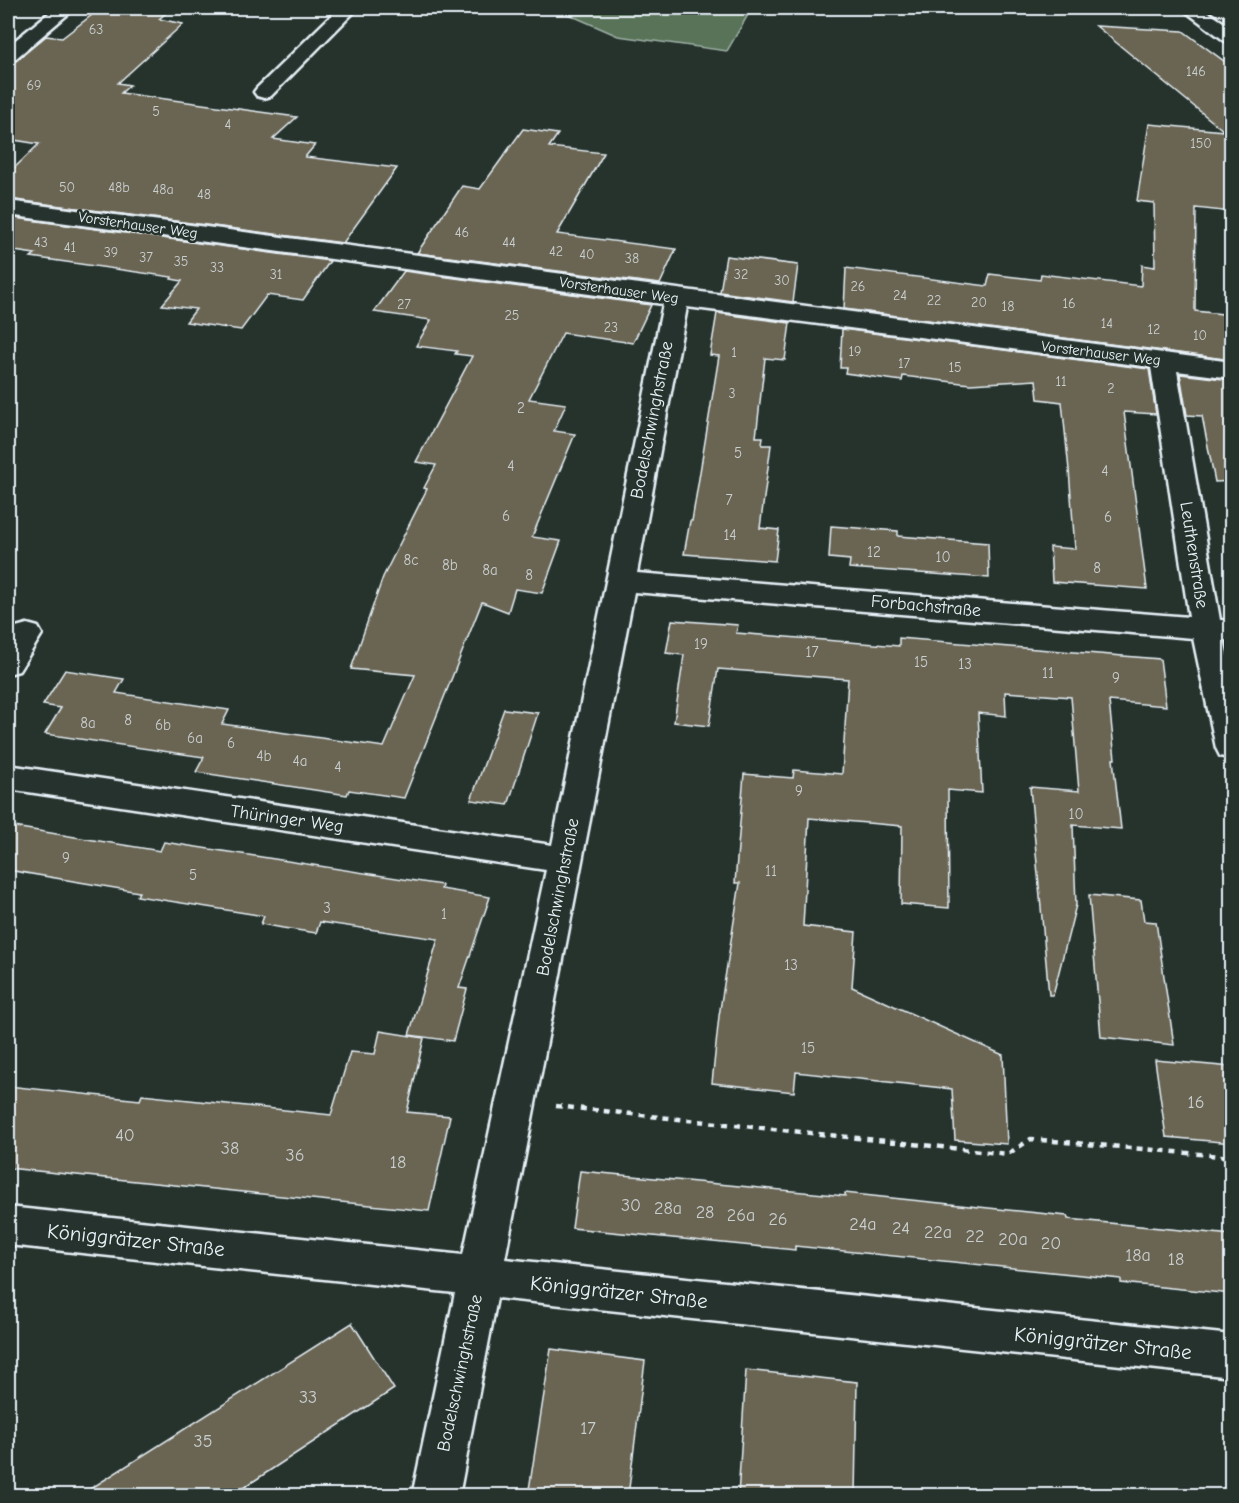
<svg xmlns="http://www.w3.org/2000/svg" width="1239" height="1503" font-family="'Comic Neue',sans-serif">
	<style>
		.green { fill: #597359; stroke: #a0b2a8; stroke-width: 1.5 }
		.building { fill: #6b6553; stroke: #e8f1f8; stroke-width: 1.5 }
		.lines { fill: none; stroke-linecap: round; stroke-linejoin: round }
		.minor-casing { stroke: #e8f1f8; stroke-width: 5 }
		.tertiary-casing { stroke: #e8f1f8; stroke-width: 5 }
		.secondary-casing { stroke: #e8f1f8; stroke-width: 5 }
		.path { stroke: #e8f1f8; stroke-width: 4.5; stroke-dasharray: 6 6; stroke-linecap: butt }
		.minor { fill: #26332d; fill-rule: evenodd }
		.tertiary { fill: #26332d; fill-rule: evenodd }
		.secondary { fill: #26332d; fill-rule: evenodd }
		.labels { text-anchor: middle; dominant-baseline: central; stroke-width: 5; stroke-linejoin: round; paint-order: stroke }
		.far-number-label { font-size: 14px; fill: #c9cecf }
		.far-street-label { font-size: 15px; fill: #e8f1f8; stroke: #26332d }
		.number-label { font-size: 15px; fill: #c9cecf }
		.street-label { font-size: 18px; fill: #e8f1f8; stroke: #26332d }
		.near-number-label { font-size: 18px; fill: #c9cecf }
		.near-street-label { font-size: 21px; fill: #e8f1f8; stroke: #26332d }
	</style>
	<rect width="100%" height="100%" fill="#26332d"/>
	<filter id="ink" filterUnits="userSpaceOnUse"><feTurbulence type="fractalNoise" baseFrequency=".0167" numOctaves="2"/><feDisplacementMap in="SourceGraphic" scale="12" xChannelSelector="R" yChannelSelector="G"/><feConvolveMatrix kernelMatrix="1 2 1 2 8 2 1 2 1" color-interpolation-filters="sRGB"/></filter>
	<g filter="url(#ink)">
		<polygon class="green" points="554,8 752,8 727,51 618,36"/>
		<g class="building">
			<polygon points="101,8 172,8 159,19 183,24 118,83 130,85 121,93 297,117 273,139 315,145 305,157 397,168 343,243 8,199 8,174 39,144 8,139 8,63 16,61 46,36 62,38"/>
			<polygon points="1096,26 1183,31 1232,67 1232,212 1196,208 1195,311 1232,315 1232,360 844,309 846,268 987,286 990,274 1040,280 1041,274 1141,286 1142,265 1155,267 1154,203 1137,201 1149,124 1224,131"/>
			<polygon points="523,129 558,134 549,147 604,153 557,234 676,249 660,284 417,253 462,186 480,189"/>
			<polygon points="8,217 330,261 303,300 267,295 241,330 186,322 196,309 162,305 182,281 171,279 172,277 31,257 35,254 8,250"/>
			<polygon points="726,256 798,265 793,302 720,292"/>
			<polygon points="404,271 651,305 633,343 563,333 529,399 566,404 554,431 575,434 532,537 561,541 542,593 515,589 508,612 482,602 404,798 349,790 347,795 196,772 204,757 45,734 61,708 43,705 65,670 124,679 116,693 229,710 222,724 384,747 415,675 351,669 383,577 427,489 424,488 436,465 416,462 472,356 455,354 457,351 416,346 431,320 374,312"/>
			<polygon points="717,313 790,323 785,360 765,358 756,437 763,437 762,445 771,445 760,528 779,530 775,561 684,554 690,521 692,521 719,356 710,355"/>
			<polygon points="842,329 1149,369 1156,414 1124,412 1147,589 1052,582 1050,547 1075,549 1069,470 1062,402 1038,399 1036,380 970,384 903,376 902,381 845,373 846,368 840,368"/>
			<polygon points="1180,374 1232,380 1232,481 1215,482 1202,416 1187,415"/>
			<polygon points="831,526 898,531 898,536 988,543 989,578 849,568 850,560 829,558"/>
			<polygon points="672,620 738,625 736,633 899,646 899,638 1160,659 1166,706 1109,701 1115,759 1113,759 1121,829 1073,825 1076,905 1053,995 1049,995 1030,787 1079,791 1071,697 1005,692 1006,716 978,713 982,793 948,790 949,908 901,904 902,826 809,818 803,926 856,932 852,987 1003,1055 1007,1144 955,1140 952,1089 796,1072 794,1092 712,1083 719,1016 740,883 735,883 744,774 793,778 794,770 842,774 848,679 718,669 709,726 674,722 684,655 666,653"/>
			<polygon points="504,709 538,713 508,805 471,800"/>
			<polygon points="8,826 160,851 164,842 442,885 441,889 490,897 459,988 467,989 453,1041 409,1035 438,939 320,922 316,933 283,928 261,924 264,916 137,896 139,892 8,870"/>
			<polygon points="1089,895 1141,900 1144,921 1156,922 1174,1045 1101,1037"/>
			<polygon points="380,1031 424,1038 407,1112 450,1116 429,1211 8,1168 8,1086 140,1100 142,1095 331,1115 350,1052 375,1054"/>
			<polygon points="1155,1060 1232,1067 1232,1143 1166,1137"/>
			<polygon points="580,1171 845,1196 845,1193 882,1197 1067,1216 1068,1219 1232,1235 1232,1294 1121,1283 1121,1279 795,1246 795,1250 572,1228"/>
			<polygon points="352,1323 394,1389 231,1496 79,1496"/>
			<polygon points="551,1349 645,1361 628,1496 528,1496"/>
			<polygon points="746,1370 857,1382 855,1496 738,1496"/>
		</g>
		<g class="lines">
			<g class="minor-casing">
				<g id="minor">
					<polygon points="339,8 358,8 271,96 264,98 257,96 254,92 257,88"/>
					<path d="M8,201L1232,362V378L1177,371L1220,620L1232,621V641L1224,640L1232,674V759L1220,756L1216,748L1193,638L634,592L505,1259L1232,1335V1377L497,1298L459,1496H412L455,1293L8,1245V1207L463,1255L546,870L8,789V765L552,845L663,304L8,215ZM687,307L1151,367L1189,617L637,573Z"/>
					<polygon points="27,624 38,627 42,634 19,671 8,674 8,640 16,627"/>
				</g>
			</g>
			<g class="tertiary-casing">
				<polygon id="tertiary" points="55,8 75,8 15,59 8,61 8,46"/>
			</g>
			<g class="secondary-casing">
				<polygon id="secondary" points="1181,8 1202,8 1232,28 1232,43 1225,41"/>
			</g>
			<polyline class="path" points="556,1106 1008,1154 1031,1139 1232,1157"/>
			<use href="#minor" class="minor"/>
			<use href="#tertiary" class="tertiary"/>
			<use href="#secondary" class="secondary"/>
		</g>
	</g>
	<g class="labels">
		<g class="far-number-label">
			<text x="96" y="29">63</text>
			<text x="1196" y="71">146</text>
			<text x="34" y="85">69</text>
			<text x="156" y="111">5</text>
			<text x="228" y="124">4</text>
			<text x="1201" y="143">150</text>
			<text x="67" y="187">50</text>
			<text x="119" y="187">48b</text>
			<text x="163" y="189">48a</text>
			<text x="204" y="194">48</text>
			<text x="462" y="232">46</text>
			<text x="41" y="242">43</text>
			<text x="509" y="242">44</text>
			<text x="70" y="247">41</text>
			<text x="556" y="251">42</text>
			<text x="111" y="252">39</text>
			<text x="587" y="254">40</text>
			<text x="146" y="257">37</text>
			<text x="632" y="258">38</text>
			<text x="181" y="261">35</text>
			<text x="217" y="267">33</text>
			<text x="276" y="274">31</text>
			<text x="741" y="274">32</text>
			<text x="782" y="280">30</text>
			<text x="858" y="286">26</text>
			<text x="900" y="295">24</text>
			<text x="934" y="300">22</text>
			<text x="979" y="302">20</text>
			<text x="1069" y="303">16</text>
			<text x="404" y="304">27</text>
			<text x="1008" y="306">18</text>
			<text x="512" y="315">25</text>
			<text x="1107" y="323">14</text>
			<text x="611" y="327">23</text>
			<text x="1154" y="329">12</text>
			<text x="1200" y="335">10</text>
			<text x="855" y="351">19</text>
			<text x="734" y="352">1</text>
			<text x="904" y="363">17</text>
			<text x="955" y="367">15</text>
			<text x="1061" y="381">11</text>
			<text x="1111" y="388">2</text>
			<text x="732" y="393">3</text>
		</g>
		<g class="far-street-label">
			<text transform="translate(138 225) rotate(8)">Vorsterhauser Weg</text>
			<text transform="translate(619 290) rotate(8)">Vorsterhauser Weg</text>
			<text transform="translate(1101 353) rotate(7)">Vorsterhauser Weg</text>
		</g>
		<g class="number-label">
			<text x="521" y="408">2</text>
			<text x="738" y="453">5</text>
			<text x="511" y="466">4</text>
			<text x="1105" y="471">4</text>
			<text x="729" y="500">7</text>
			<text x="506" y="516">6</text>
			<text x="1108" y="517">6</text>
			<text x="730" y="535">14</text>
			<text x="874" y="552">12</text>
			<text x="943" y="557">10</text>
			<text x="411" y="560">8c</text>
			<text x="450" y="565">8b</text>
			<text x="1097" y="568">8</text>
			<text x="490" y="570">8a</text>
			<text x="529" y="575">8</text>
			<text x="701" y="644">19</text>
			<text x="812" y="652">17</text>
			<text x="921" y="662">15</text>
			<text x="965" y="664">13</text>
			<text x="1048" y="673">11</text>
			<text x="1116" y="678">9</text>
			<text x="128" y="720">8</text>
			<text x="88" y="723">8a</text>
			<text x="163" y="725">6b</text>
			<text x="195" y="738">6a</text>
			<text x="231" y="743">6</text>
			<text x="264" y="756">4b</text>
			<text x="300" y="761">4a</text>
			<text x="338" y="767">4</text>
			<text x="799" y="791">9</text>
			<text x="1076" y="814">10</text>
			<text x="66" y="858">9</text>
			<text x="771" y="871">11</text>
			<text x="193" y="875">5</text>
			<text x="327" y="908">3</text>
			<text x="444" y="914">1</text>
			<text x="791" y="965">13</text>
			<text x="808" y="1048">15</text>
		</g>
		<g class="street-label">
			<text transform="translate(652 420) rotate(-79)">Bodelschwinghstraße</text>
			<text transform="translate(1194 555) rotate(81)">Leuthenstraße</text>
			<text transform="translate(926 606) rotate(5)">Forbachstraße</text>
			<text transform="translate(287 819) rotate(8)">Thüringer Weg</text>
			<text transform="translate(558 897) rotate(-79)">Bodelschwinghstraße</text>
			<text transform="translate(460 1373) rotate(-78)">Bodelschwinghstraße</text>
		</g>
		<g class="near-number-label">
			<text x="1196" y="1102">16</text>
			<text x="125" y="1135">40</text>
			<text x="230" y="1148">38</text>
			<text x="295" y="1155">36</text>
			<text x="398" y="1162">18</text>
			<text x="631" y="1205">30</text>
			<text x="668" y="1208">28a</text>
			<text x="705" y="1212">28</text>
			<text x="741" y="1215">26a</text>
			<text x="778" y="1219">26</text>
			<text x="863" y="1224">24a</text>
			<text x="901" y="1228">24</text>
			<text x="938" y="1232">22a</text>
			<text x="975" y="1236">22</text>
			<text x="1013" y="1239">20a</text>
			<text x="1051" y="1243">20</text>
			<text x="1138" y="1255">18a</text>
			<text x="1176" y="1259">18</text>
			<text x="308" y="1397">33</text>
			<text x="588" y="1428">17</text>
			<text x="203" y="1441">35</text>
		</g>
		<g class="near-street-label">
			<text transform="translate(136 1240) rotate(6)">Königgrätzer Straße</text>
			<text transform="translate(619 1292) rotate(6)">Königgrätzer Straße</text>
			<text transform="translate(1103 1343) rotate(6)">Königgrätzer Straße</text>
		</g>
	</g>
	<rect width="1239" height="1503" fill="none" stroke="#26332d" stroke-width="30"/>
	<rect x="15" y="15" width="1209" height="1473" fill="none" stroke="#e8f1f8" stroke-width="2" filter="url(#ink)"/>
</svg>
